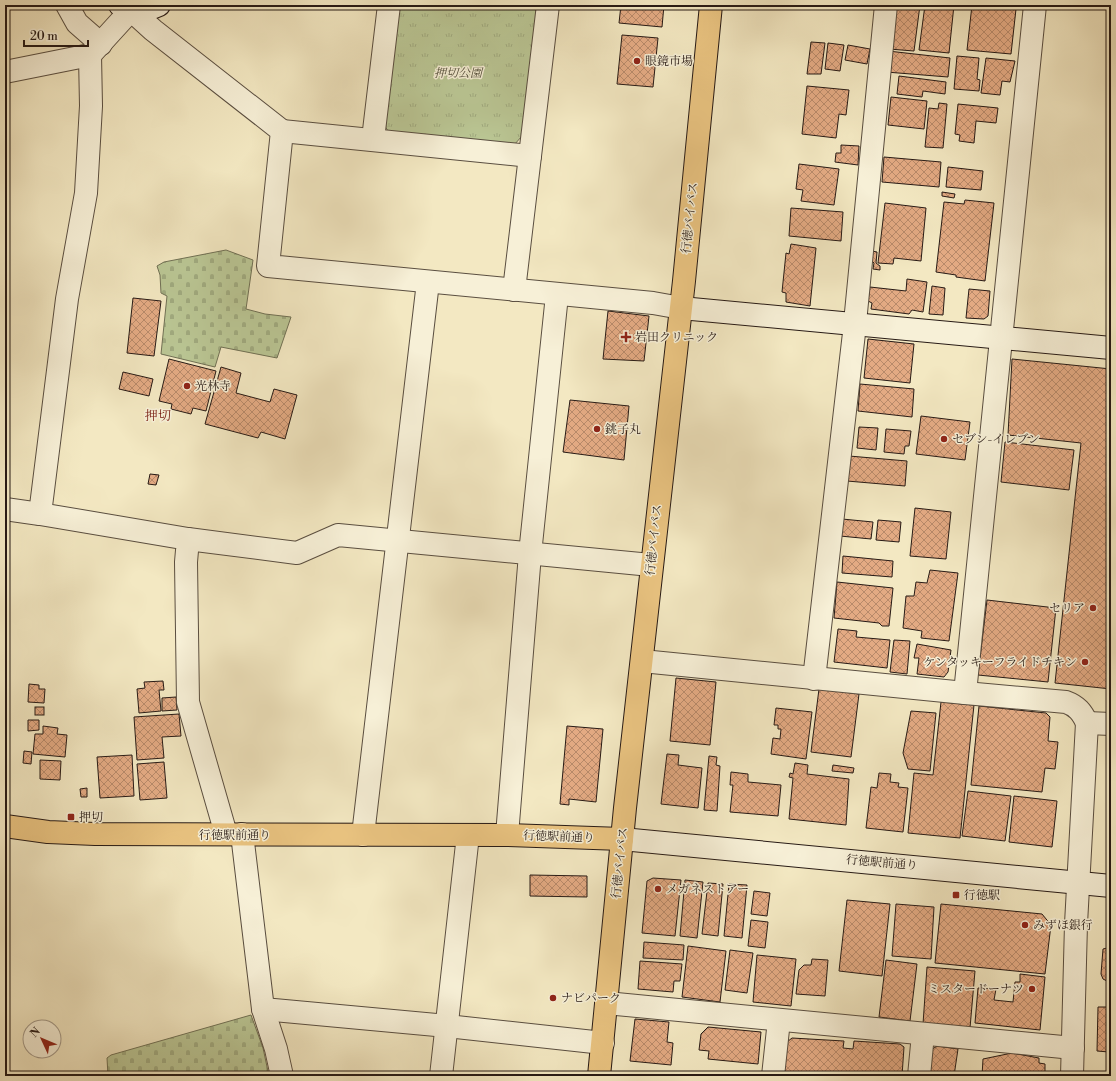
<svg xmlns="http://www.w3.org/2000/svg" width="1116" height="1081" font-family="'Libre Bodoni','Noto Serif JP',serif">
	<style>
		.grass { fill: url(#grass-tufts); stroke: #707054 }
		.cemetery { fill: url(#cemetery-stones); stroke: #707054 }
		.building { fill: url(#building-cross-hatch); stroke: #271a15 }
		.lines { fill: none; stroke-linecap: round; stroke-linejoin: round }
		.street-casing { stroke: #5a4e40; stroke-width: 24 }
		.secondary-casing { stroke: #271a15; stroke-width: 24 }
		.primary-casing { stroke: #271a15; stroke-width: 24 }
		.street { stroke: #f7f0d7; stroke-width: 22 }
		.secondary { stroke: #f7f0d7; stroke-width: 22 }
		.primary { stroke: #eac481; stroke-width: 22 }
		.poi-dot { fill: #8f2418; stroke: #f7f0d7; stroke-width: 1.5 }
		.labels { text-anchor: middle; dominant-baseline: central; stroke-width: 3; stroke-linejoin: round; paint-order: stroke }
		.poi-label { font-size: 12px; fill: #271a15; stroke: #f7f0d7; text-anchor: start }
		.park-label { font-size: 12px; font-style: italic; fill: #534e3b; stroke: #f7f0d7 }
		.street-label { font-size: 12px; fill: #271a15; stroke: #f7f0d7 }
		.neighbourhood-label { font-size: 13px; fill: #7a1f14; stroke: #f7f0d7 }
	</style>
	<defs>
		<pattern id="grass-tufts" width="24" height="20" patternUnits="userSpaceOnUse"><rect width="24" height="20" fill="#bac694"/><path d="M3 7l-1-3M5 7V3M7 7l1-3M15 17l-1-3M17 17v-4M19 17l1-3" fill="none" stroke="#a0aa7f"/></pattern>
		<pattern id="cemetery-stones" width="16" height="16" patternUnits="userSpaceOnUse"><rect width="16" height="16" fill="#bac694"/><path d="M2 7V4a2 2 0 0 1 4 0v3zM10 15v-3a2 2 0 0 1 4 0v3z" fill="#a0aa7f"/></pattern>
		<pattern id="building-cross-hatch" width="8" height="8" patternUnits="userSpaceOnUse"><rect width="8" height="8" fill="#e3aa83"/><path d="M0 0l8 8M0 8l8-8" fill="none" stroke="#b88a6a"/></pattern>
	</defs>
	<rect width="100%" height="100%" fill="#f3e8c2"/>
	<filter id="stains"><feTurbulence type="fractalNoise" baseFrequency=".005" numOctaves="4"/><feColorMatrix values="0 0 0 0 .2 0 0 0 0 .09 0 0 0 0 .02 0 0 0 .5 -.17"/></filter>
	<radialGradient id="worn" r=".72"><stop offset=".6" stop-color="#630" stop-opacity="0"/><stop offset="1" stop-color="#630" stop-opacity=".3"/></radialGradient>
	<polygon class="grass" points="397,5 537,5 522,136 514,145 390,134 383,123"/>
	<g class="cemetery">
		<polygon points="226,250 253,260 246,309 265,314 291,317 277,358 221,347 215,367 161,354 167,296 161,293 160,275 157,266 164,262"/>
		<polygon points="251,1015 263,1048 269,1076 108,1076 107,1058 111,1055"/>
	</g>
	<g class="building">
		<polygon points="621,5 664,5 662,27 619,23"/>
		<polygon points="893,5 920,5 914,51 889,49"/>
		<polygon points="925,5 954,5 949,53 919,50"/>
		<polygon points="972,5 1016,9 1011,54 967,50"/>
		<polygon points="622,35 658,38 653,87 617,84"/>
		<polygon points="811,42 825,43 821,74 807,74"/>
		<polygon points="828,43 844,45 840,71 825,69"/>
		<polygon points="848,45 870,49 867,64 845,60"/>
		<polygon points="888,51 950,58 948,77 886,72"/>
		<polygon points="957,56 979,58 977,79 980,80 979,91 954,89"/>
		<polygon points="986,58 1015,61 1010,82 1002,81 1000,95 981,93"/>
		<polygon points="899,76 946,82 945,94 923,91 922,97 897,94"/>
		<polygon points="807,86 849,90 846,115 839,114 836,138 802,134"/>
		<polygon points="891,97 927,101 924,129 888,125"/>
		<polygon points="939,103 947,104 943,148 925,147 929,108 938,109"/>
		<polygon points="958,104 998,108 996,123 976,121 974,143 959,141 960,135 955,134"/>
		<polygon points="841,145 859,146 858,165 835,162 836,153 841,153"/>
		<polygon points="884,157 941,162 939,187 882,182"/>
		<polygon points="799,164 839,169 834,205 801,201 803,190 796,189"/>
		<polygon points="948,167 983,171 981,190 946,187"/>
		<polygon points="942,192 955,194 954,198 942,196"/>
		<polygon points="965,200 994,203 985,281 956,277 956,275 936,272 944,202 964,204"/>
		<polygon points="885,203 926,208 921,261 894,258 893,264 878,263"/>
		<polygon points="791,208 843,212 841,241 789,236"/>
		<polygon points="791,244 816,248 810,306 786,302 786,293 782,292 786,253 789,254"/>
		<polygon points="872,251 877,252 876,263 880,266 880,270 873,269 874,263 871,260"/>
		<polygon points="907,279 927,282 923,312 912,310 909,314 871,309 872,303 868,301 870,287 906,291"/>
		<polygon points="932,286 945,288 943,315 929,314"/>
		<polygon points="969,289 990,291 988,316 984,319 966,318"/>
		<polygon points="1107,297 1111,297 1111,333 1107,332"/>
		<polygon points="133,298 161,301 154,356 127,353"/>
		<polygon points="608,311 649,316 644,361 603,359"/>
		<polygon points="868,339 914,344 910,383 864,378"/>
		<polygon points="169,359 216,371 206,411 193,408 191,414 171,409 172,404 159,401"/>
		<polygon points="1012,359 1111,369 1111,689 1055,683 1081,443 1008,435"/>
		<polygon points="221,367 241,373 236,393 270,402 274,389 297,395 285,439 261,432 258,438 205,424"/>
		<polygon points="123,372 153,379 149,396 119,389"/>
		<polygon points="860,384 914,389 912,417 858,411"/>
		<polygon points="570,400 629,406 624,460 563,452"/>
		<polygon points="921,416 970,422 965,460 916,454"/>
		<polygon points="859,427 878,428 876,450 857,448"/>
		<polygon points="886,429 911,431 909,446 905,446 904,454 884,452"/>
		<polygon points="1005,442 1074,450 1069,490 1001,482"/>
		<polygon points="849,456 907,461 905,486 847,481"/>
		<polygon points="150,474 159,475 156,485 148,484"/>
		<polygon points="915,508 951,512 946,559 910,556"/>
		<polygon points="842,519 873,522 871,539 840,536"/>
		<polygon points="878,520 901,522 899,542 876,540"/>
		<polygon points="843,556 893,561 892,577 842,573"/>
		<polygon points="930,570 958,573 949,641 921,638 922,631 903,628 906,596 914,596 916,582 927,583"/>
		<polygon points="837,582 893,588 889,626 882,626 879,623 834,618"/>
		<polygon points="987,600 1056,608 1048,682 978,675"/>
		<polygon points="838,629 857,631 856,637 890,640 887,668 834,662"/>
		<polygon points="894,640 910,641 907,674 890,672"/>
		<polygon points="917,644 951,650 948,672 944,677 917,674 919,658 914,658"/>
		<polygon points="676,678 716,682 710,745 670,741"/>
		<polygon points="163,681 164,690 159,690 161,711 139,713 137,689 145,688 144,682"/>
		<polygon points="29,684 39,685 39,689 45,689 44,703 28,702"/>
		<polygon points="819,689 859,694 851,757 811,752"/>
		<polygon points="176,697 177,710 162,711 162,698"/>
		<polygon points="941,702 974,705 960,838 908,833 914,773 933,775"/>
		<polygon points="979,706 1046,713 1050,717 1048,741 1058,742 1055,769 1045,768 1042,792 971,785"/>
		<rect x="35" y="707" width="9" height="8"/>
		<polygon points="776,708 812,712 806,759 771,754 773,738 780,739 781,729 778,729 778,725 774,725"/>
		<polygon points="911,711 936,713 930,771 908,769 903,753"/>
		<polygon points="179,714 181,736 162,737 164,758 137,760 134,717"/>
		<polygon points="28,720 39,720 39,730 28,731"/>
		<polygon points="43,726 58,728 57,734 67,735 65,757 33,754 35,734 43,734"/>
		<polygon points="567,726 603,729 596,802 569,799 569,805 560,804"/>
		<polygon points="24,751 32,752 31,764 23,763"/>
		<polygon points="667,754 679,755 678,765 702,768 698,808 661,804"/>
		<polygon points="132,755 134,796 100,798 97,757"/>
		<polygon points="709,756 717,757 716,765 720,766 717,811 704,810"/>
		<polygon points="40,760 61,761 60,780 40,779"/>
		<polygon points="164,762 167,798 140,800 137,764"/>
		<polygon points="795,763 808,765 807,774 849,779 846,825 789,819 793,778 789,777 790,773 793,774"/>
		<polygon points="833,765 854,768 853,773 832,771"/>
		<polygon points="1109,770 1111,770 1111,787 1107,787"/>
		<polygon points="731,772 748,774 748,782 781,785 778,816 730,812 733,785 730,785"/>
		<polygon points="879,773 891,774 890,782 899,783 898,787 908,788 903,832 866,828 871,787 877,788"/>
		<polygon points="87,788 87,797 81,797 80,789"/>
		<polygon points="968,791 1011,796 1005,841 962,836"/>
		<polygon points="1014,796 1057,801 1052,847 1009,842"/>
		<polygon points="530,875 587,876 587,897 530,896"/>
		<polygon points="653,878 681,880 675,936 642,933 647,881"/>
		<polygon points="685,880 703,882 697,938 680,936"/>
		<polygon points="708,883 723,884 718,936 702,934"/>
		<polygon points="729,884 747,885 742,938 724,936"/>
		<polygon points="754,891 770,893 767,916 751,914"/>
		<polygon points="847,900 890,904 882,976 839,971"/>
		<polygon points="896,904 934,907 931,959 892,956"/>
		<polygon points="941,904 1042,914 1051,925 1045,974 935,963"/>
		<polygon points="751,920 768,922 765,948 748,946"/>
		<polygon points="644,942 684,945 683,960 643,958"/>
		<polygon points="688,946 726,951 720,1002 682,997"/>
		<polygon points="1111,947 1111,983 1103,979 1101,974 1103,949"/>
		<polygon points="730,950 753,953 747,993 725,990"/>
		<polygon points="757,955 796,959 791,1006 753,1002"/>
		<polygon points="812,959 828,960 825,996 796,994 799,970 804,965 811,965"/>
		<polygon points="886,960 917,964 910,1021 879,1017"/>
		<polygon points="640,961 682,964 680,981 674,981 673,992 638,989"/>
		<polygon points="927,967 975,971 970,1028 923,1024"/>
		<polygon points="1020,974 1045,977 1040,1030 975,1023 978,988 996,989 994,1000 1013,1002 1015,982 1020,982"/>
		<polygon points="1098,1007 1111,1007 1111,1076 1107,1076 1109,1052 1097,1051"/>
		<polygon points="635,1019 669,1022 667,1042 673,1043 671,1065 630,1061"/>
		<polygon points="708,1027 761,1032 758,1064 708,1059 709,1051 699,1050 701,1034"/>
		<polygon points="792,1038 844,1041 843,1048 853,1049 854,1041 900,1044 904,1047 902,1076 851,1076 817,1073 816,1076 784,1076 787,1042"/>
		<polygon points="937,1046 958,1049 954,1076 927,1076 931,1050"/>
		<polygon points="1012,1053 1039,1058 1039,1063 1045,1064 1045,1076 982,1076 983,1059"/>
	</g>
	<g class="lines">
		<g class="street-casing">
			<g id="street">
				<polyline points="67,5 77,23 101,44"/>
				<polyline points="90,55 91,106 86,193 67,299 40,514 188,539 186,562 188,702 226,834"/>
				<polyline points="5,72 90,55 131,10 153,30 282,131 268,266 653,303 681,308"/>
				<polyline points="282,131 530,156"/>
				<polyline points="373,139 389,5"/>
				<polyline points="514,290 548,5"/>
				<polyline points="5,509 40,514"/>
				<polyline points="188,539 297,553 338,535 651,565"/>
				<path d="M642,661L965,693L1066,702C1077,706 1082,712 1087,723"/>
				<polyline points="814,679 854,333 886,5"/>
				<polyline points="965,693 1035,5"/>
				<polyline points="242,834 263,1009 276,1049 282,1076"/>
				<polyline points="363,835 428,282"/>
				<polyline points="507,835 530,554 557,295"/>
				<polyline points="606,1003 1073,1048"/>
				<polyline points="263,1009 447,1026 603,1043"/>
				<polyline points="441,1076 468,835"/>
				<polyline points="773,1076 779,1020"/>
				<polyline points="919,1076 923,1034"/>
				<polyline points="1072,1076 1076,924 1087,723 1111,724"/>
			</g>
		</g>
		<g class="secondary-casing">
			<g id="secondary">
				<path d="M120,5C133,13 146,11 159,5"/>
				<polyline points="681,308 1111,348"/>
				<polyline points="622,839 1111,886"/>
			</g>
		</g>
		<g class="primary-casing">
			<g id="primary">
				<polyline points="5,826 48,832 95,834 507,835 622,839"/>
				<polyline points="599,1076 625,808 684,281 711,5"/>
			</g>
		</g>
		<use href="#street" class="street"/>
		<use href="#secondary" class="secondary"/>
		<use href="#primary" class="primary"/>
	</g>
	<g class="poi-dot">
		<circle cx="637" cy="61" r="4"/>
		<path d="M624 331h4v4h4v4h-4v4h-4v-4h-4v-4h4z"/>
		<circle cx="187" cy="386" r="4"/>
		<circle cx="597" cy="429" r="4"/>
		<circle cx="944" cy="439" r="4"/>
		<circle cx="1093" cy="608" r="4"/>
		<circle cx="1085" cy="662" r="4"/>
		<rect x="67" y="813" width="8" height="8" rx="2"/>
		<circle cx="658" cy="889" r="4"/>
		<rect x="952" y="891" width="8" height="8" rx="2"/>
		<circle cx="1025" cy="925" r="4"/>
		<circle cx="1032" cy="989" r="4"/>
		<circle cx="553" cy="998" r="4"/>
	</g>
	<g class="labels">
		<g class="poi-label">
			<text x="645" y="61">眼鏡市場</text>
			<text x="635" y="337">岩田クリニック</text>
			<text x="195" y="386">光林寺</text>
			<text x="605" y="429">銚子丸</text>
			<text x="952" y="439">セブン-イレブン</text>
			<text x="1085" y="608" text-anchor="end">セリア</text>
			<text x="1077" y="662" text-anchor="end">ケンタッキーフライドチキン</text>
			<text x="79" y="817">押切</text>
			<text x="666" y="889">メガネストアー</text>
			<text x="964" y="895">行徳駅</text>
			<text x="1033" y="925">みずほ銀行</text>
			<text x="1024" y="989" text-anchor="end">ミスタードーナツ</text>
			<text x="561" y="998">ナビパーク</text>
		</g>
		<g class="park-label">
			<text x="458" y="73">押切公園</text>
		</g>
		<g class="street-label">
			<text transform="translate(690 218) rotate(-84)">行徳バイパス</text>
			<text transform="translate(654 540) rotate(-84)">行徳バイパス</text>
			<text x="235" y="835">行徳駅前通り</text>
			<text transform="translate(559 837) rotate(2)">行徳駅前通り</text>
			<text transform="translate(620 863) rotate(-84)">行徳バイパス</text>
			<text transform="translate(882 863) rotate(5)">行徳駅前通り</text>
		</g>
		<g class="neighbourhood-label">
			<text x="158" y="416">押切</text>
		</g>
	</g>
	<rect width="1116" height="1081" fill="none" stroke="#f3e8c2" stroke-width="20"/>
	<rect x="6" y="6" width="1104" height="1069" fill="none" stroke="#271a15" stroke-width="2"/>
	<rect x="10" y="10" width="1096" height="1061" fill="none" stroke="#271a15"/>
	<g transform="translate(42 1039) rotate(314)"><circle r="19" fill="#f7f0d7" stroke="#a49a89"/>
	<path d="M0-3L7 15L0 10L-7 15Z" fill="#8f2418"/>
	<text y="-6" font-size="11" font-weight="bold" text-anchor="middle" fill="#271a15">N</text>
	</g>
	<path d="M24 40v6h64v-6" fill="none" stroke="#271a15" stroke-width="2"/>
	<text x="30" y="40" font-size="12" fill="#271a15" stroke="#f7f0d7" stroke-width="3" paint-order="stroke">20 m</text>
	<rect width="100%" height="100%" filter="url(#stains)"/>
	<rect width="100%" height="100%" fill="url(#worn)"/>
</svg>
